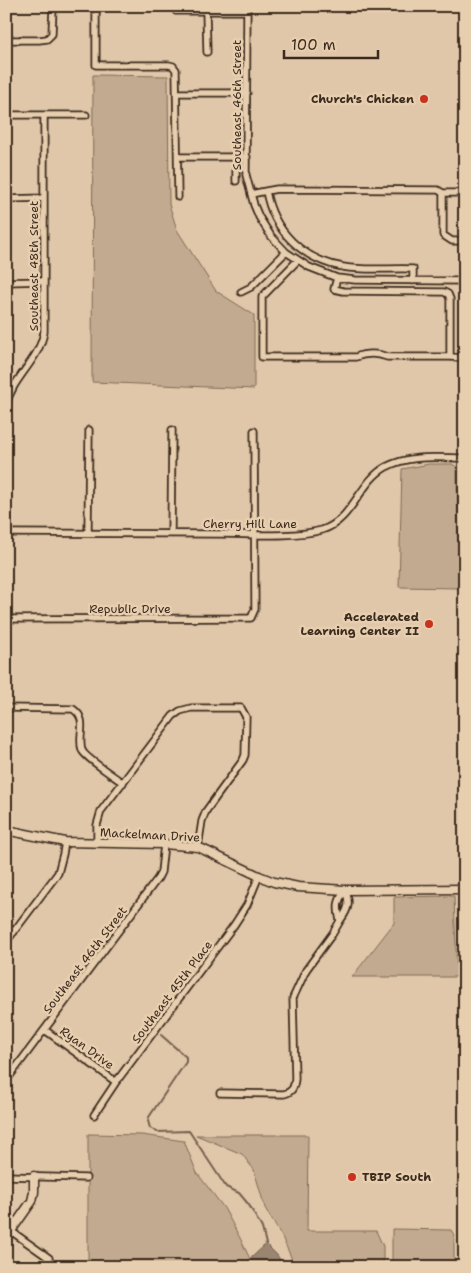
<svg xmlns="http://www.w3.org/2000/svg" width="471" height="1273" font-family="'Shantell Sans',sans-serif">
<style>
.green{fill:#c2aa90;stroke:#7e6a57}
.water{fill:#9a856f;stroke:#74614f}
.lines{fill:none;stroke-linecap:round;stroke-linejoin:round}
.stream{stroke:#74614f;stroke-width:2}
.street-casing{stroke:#3b2a1e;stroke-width:9}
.secondary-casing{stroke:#3b2a1e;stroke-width:11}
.street{stroke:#e7ceaf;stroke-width:5.5}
.secondary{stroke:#e7ceaf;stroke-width:8}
.poi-dot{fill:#c8321e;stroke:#e7ceaf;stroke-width:2}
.labels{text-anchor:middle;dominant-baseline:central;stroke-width:5;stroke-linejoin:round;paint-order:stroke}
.poi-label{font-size:12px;font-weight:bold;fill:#3b2a1e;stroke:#e7ceaf;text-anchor:end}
.street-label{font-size:12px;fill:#3b2a1e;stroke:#e7ceaf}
</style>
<rect width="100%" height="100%" fill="#e0c7a9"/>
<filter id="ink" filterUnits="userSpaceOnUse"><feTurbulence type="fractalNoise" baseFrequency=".02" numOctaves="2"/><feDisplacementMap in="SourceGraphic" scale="10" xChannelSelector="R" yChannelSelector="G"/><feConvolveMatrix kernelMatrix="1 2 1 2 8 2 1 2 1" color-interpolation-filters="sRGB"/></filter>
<g filter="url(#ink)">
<path class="green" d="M93,75L168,76L169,204L177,230L216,291L254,315V389L92,382Z
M429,464H452L457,467L459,588L399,587L402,469Z
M454,896L457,977H352L394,923V897Z
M88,1134L142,1135L184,1141L197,1173L224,1208L240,1238L250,1259L248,1267H88Z
M196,1135H308L307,1231H376L383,1246V1267H291V1257L282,1237L265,1208L254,1170L242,1154Z
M392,1229L451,1230L454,1235V1267H392Z"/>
<path class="water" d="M266,1244L277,1255L285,1267H247L250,1259Z"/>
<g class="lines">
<path class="stream" d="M161,1035L186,1057V1062L149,1117L148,1121L150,1128L157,1132L189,1131L191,1134L226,1187L239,1193L249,1205L262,1228L266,1244"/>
<defs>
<path id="street" d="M96,6V65H169L173,66L176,70L178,197
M176,6V11H247
M247,6L246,175L254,205L259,217L271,236L286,252
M206,11L207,52
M6,40H39L47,39L52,34L53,6
M177,93H247
M6,115H86
M178,157H247
M236,157V181
M266,191L277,189L438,190L443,193
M465,193H443V235L452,241H465
M251,194L266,191C273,231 303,260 343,267C366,271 390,268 413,269V281
M6,199L44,198
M297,261L262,297V357H356C365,353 378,353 387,357H450V299L448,294L444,292L343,291L334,289L337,278
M6,282L44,281
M241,292L251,287L286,252L309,267L337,278L355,280L465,281
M450,357L465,358
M6,405C13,377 39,361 44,332V116
M6,533C77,533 148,534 220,534C250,534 293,538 322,530C353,520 359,482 386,467C410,454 439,458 465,458
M88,533L89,430
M171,534L172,430
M6,619L251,618L255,609L254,431
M6,708L73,709C89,720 77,735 82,750C84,757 115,777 123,783
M97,843V825L101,811L173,716L180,711L191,708H241L246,717L245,755L243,760L206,811L202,821L198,847
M345,890C351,903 348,910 340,921C337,906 337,902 345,890Z
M6,926L14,932
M6,942L58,873L63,854L65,842
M45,1030L116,1082
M6,1081L158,878L161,872L164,844
M220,1093L284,1094C292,1092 294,1088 295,1079L293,998L306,970L333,933L340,921
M94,1115L116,1082L234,925L247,905L259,876
M6,1176L86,1178
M11,1231L49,1258"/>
<path id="secondary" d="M6,830L65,842L164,844L198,847L259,876L274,882L298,887L345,890L465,889
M6,1238L32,1201L34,1192V1176"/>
</defs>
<use href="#street" class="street-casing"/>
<use href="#secondary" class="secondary-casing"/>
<use href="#street" class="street"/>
<use href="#secondary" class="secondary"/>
</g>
</g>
<g class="poi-dot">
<circle cx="424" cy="99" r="5"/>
<circle cx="429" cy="624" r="5"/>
<circle cx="352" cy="1177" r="5"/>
</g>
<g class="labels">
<g class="poi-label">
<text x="414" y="99">Church's Chicken</text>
<text x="419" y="617">Accelerated<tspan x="419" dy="14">Learning Center II</tspan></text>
<text x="362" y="1177" text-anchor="start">TBIP South</text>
</g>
<g class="street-label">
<text transform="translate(237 105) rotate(-90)">Southeast 46th Street</text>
<text transform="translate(34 266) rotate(-90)">Southeast 48th Street</text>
<text x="250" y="524">Cherry Hill Lane</text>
<text x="130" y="609">Republic Drive</text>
<text transform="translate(150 835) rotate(3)">Mackelman Drive</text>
<text transform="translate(85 960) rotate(-53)">Southeast 46th Street</text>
<text transform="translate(172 992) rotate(-53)">Southeast 45th Place</text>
<text transform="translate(87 1048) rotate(36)">Ryan Drive</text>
</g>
</g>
<rect width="471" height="1273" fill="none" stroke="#e7ceaf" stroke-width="25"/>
<rect x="12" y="12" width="446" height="1248" fill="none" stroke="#3b2a1e" stroke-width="2" filter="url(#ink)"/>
<path d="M284 50v8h94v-8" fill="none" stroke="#3b2a1e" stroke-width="2.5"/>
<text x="291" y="50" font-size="15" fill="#3b2a1e" stroke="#e7ceaf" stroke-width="4" paint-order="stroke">100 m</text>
</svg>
